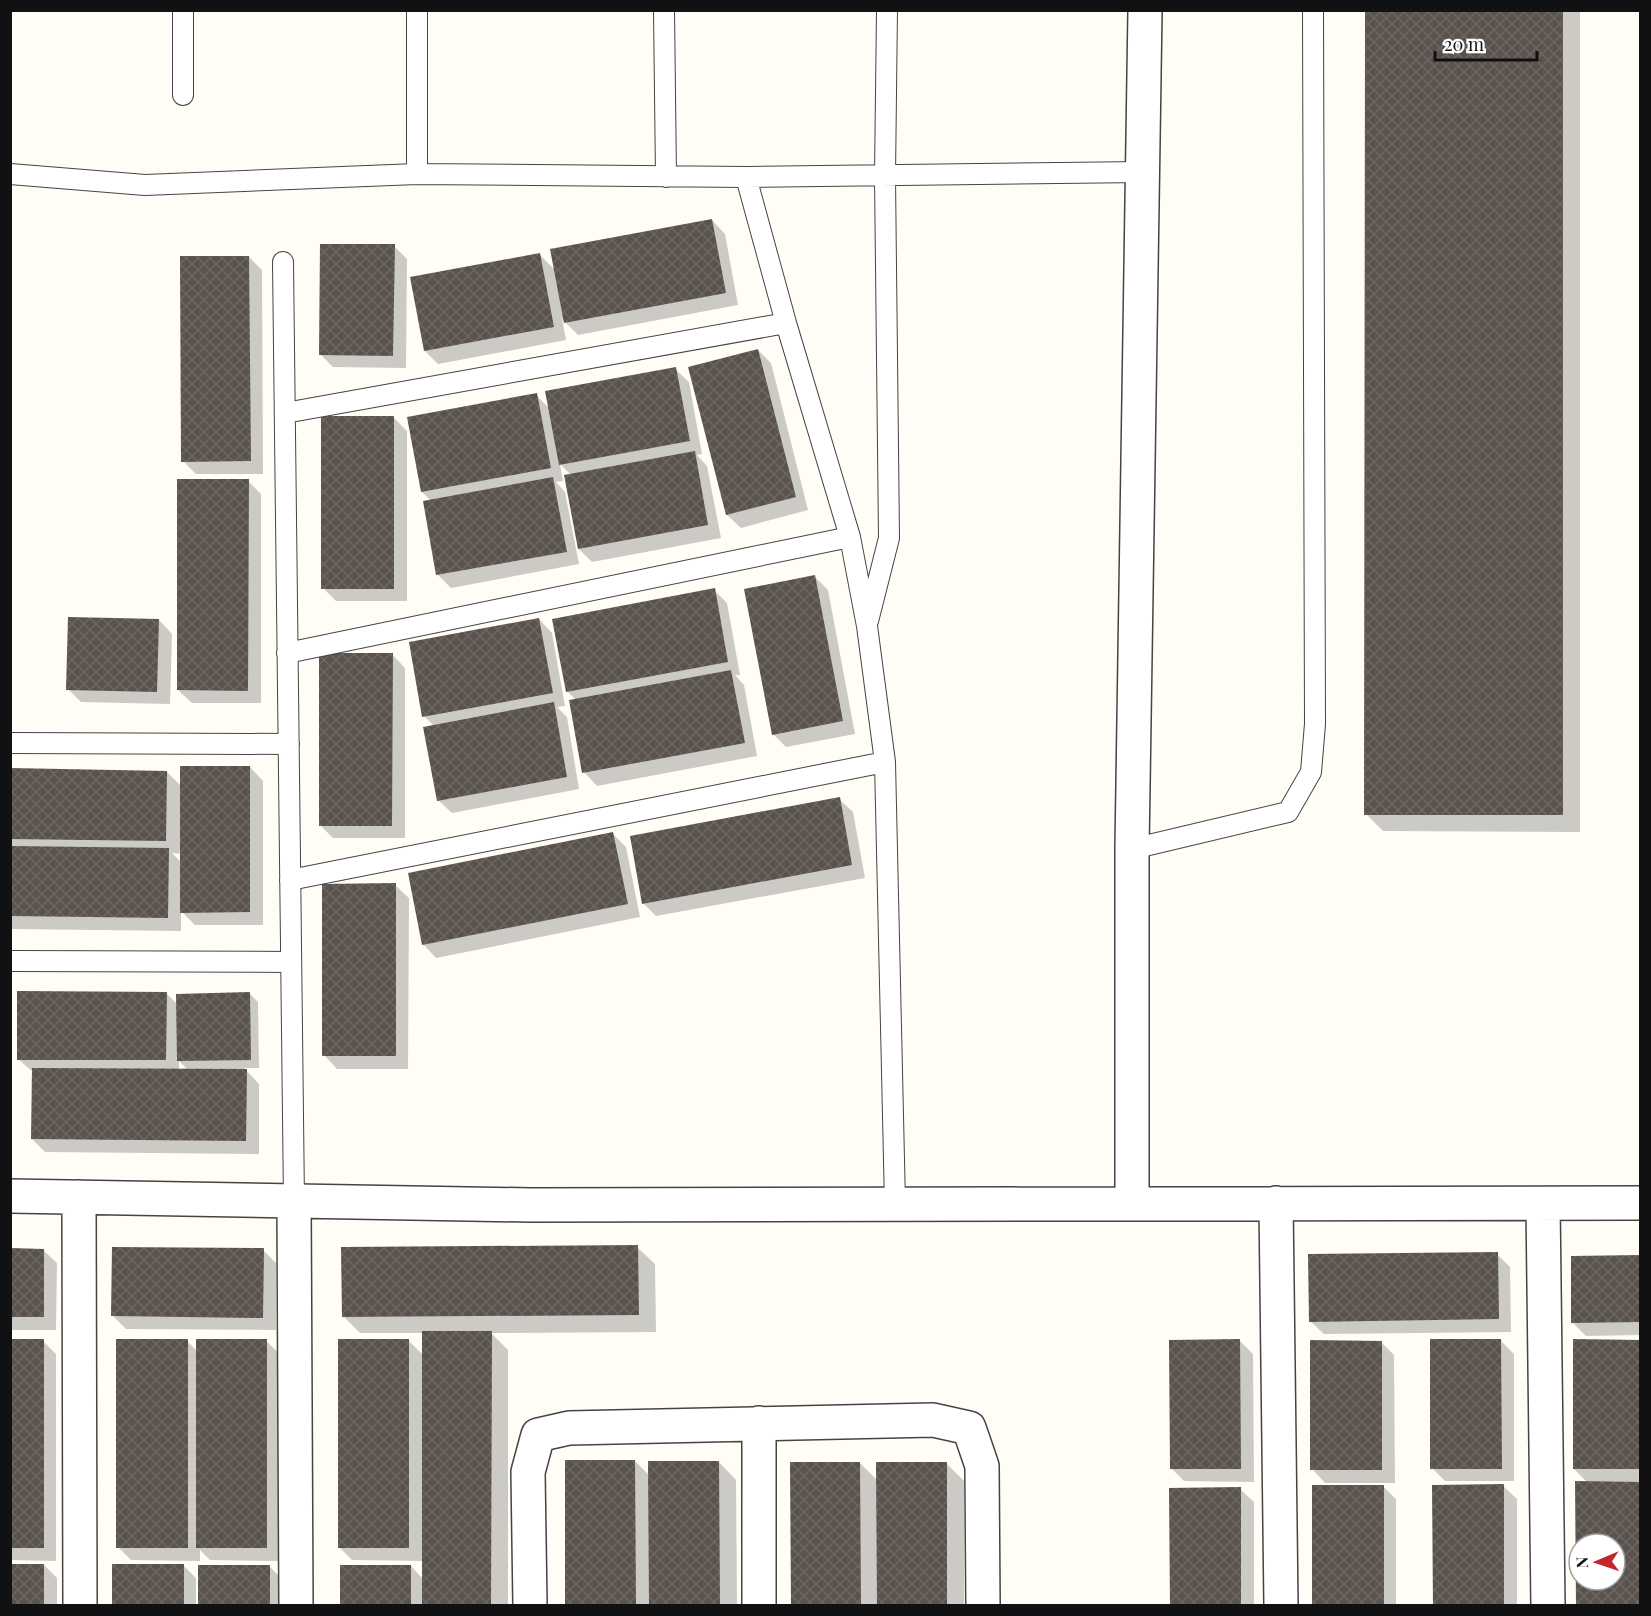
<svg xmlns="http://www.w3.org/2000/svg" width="1651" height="1616" font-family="'Playfair Display',serif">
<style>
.shadow{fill:#0003;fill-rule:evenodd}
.building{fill:url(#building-cross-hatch);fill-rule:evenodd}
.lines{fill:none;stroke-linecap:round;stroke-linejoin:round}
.service-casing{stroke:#444;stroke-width:22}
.minor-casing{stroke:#444;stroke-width:36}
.service{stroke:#fff;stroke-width:20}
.minor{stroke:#fff;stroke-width:33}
</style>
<defs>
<pattern id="building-cross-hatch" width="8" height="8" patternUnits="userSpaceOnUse" patternTransform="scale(1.5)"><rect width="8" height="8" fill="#5a524d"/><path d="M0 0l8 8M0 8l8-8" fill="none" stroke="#6d6662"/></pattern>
</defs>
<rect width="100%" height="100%" fill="#fffdf5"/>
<path class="shadow" d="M1366,10H1580V832L1383,831L1366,814Z
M712,220L725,234L738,305L578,335L562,319L566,340L438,364L425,351L539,254L556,271Z
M394,246L407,259L406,368L333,367L320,354Z
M249,257L262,270L263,474H196L183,461Z
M758,350L771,363L808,510L741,528L727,515L690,368Z
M675,369L689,382L702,454L697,455L707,466L721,538L592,562L579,549L571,475L560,464L563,481L556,482L565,492L579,564L451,588L438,575L424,502L431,501L422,492L536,395L550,409Z
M394,418L407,431V601H336L323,588Z
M248,481L261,494V703H192L178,690Z
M815,577L828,590L855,734L786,747L773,734Z
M714,590L727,603L740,675H735L744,685L757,756L597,786L584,772L576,700L567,691Z
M539,619L552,633L565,706L557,707L567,717L579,789L452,813L438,800L434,726L424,716Z
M159,620L172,634L170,704L81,702L68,689Z
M392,654L405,668V838H333L320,825Z
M250,767L263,781V925H195L181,911V931L11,929L10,770L167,772L182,787ZM172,853L182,854V863Z
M839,799L853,812L865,878L656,916L643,903Z
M613,834L626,847L640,917L436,958L423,944Z
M395,885L409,898L408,1069H337L324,1055Z
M166,993L178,1005L250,994L258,1002L259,1068H244L259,1084V1154L45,1152L32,1139L33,1072L18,1059ZM179,1061L188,1070H179Z
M637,1247L655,1264L656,1332L491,1333L508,1350V1606H341L411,1566L423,1579V1561L352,1560L339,1547L409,1341L424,1356V1333H360L343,1316Z
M10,1250H43L57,1263L56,1330H10Z
M263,1250L276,1263V1330L126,1329L113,1316Z
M1497,1254L1510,1267L1511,1332L1324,1334L1310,1321Z
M1572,1257H1640V1335L1586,1336L1573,1323Z
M10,1340L43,1341L56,1354V1561L10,1560Z
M187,1341L197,1351L266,1341L280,1354V1561L210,1560L200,1550V1561L131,1560L118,1547Z
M1240,1341L1253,1354L1254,1482L1184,1481L1171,1468Z
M1501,1341L1514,1354V1481H1445L1432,1468Z
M1574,1341H1640V1606H1577V1483H1588L1574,1469ZM1579,1544H1615V1580H1579Z
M1381,1342L1394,1355L1395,1483H1325L1312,1469Z
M635,1461L650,1476L719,1462L736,1480L737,1606H567Z
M860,1463L878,1481L946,1463L964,1481V1606H792Z
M1383,1486L1396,1499V1606H1314Z
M1503,1486L1517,1499V1606H1434Z
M1240,1489L1254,1502V1606H1171Z
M44,1565L57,1578V1606H10Z
M183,1565L196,1578V1606H114Z
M269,1566L282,1579V1606H200Z"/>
<path class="building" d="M1365,10H1563V815H1364Z
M712,219L726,293L564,323L550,249Z
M320,244H395L393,356L319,355Z
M540,253L554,327L424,351L410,277Z
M180,256H249L251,461L181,462Z
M758,349L796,497L726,515L688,367Z
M676,367L690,441L559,465L545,391Z
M537,393L551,468L421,492L407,417Z
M321,416H394V589H321Z
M695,451L708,525L578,549L564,475Z
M553,477L567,552L436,575L423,501Z
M177,479H249L248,691L177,690Z
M815,575L843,721L772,735L744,589Z
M715,588L728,662L566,692L552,619Z
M68,617L159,619L157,692L66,690Z
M539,618L553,693L422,717L409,642Z
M319,653H393L392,826H319Z
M731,670L745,743L582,773L569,700Z
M554,702L567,777L437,801L423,727Z
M180,766H250V912L180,913Z
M10,768L167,771L166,841L10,839Z
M840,797L852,865L642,904L630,836Z
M613,832L628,904L422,945L408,873Z
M10,846L169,848L168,918L10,916Z
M396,883V1056H322V884Z
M17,991L167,992L166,1060H17Z
M250,992L251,1060L177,1061L176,994Z
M32,1068L247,1069L246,1141L31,1139Z
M638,1245L639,1315L342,1317L341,1247Z
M112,1247L264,1248L263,1318L111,1316Z
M10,1248L44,1249V1317H10Z
M1498,1252L1499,1319L1309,1322L1308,1254Z
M1640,1255V1322L1571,1323V1256Z
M422,1331H492L491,1606H422Z
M10,1339H44V1548H10Z
M116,1339H188V1548H116Z
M196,1339H267V1548H196Z
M338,1339H409V1548H338Z
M1240,1339L1241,1469H1170L1169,1340Z
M1430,1339H1501L1502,1469H1430Z
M1573,1339L1640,1340V1469H1573Z
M1310,1340L1382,1341V1470H1310Z
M565,1460H635L636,1606H565Z
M648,1461H719L720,1606H649Z
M790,1462H860L861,1606H791Z
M876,1462H947V1606H877Z
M1575,1481L1640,1482V1606H1576ZM1579,1544H1615V1580H1579Z
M1504,1484V1606H1433L1432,1485Z
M1312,1485H1384V1606H1312Z
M1241,1487V1606H1170L1169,1488Z
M10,1564H44V1606H10Z
M112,1564H184V1606H112Z
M198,1565H270V1606H198Z
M340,1565H411V1606H340Z"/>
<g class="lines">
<defs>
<path id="service" d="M183,10V95
M664,10L666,177
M10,174L145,185L417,174L746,177L1143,172
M417,174V10
M746,177L786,323L850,537L867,626L885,762L895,1204
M283,262L294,1201
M285,413L786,323
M868,621L889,538L885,176L887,10
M287,653L850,537
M10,743L289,744
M1132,849L1288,812L1311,772L1315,724L1313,10
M290,880L885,762
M12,961L291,962"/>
<path id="minor" d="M10,1196L531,1205L1640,1203
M79,1197L80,1606
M294,1201L296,1606
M1276,1203L1281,1606
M1132,1204V849L1145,10
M1543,1204L1548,1606
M759,1423V1606
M530,1606L528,1472L538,1435L569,1428L933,1420L969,1428L982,1466L983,1606"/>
</defs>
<use href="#service" class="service-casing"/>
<use href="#minor" class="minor-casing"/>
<use href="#service" class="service"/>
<use href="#minor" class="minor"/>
</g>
<rect width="1651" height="1616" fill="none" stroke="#111111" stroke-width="24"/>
<g transform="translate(1597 1562) rotate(268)"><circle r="28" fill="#ffffff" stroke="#a0a0a0" stroke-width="1.5"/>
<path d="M0-4.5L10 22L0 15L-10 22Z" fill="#c4262e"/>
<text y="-9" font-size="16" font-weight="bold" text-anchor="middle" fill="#111111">N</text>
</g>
<path d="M1435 51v9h102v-9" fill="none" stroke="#111111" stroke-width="3"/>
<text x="1444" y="51" font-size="18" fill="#111111" stroke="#ffffff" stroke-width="4.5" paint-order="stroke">20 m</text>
</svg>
